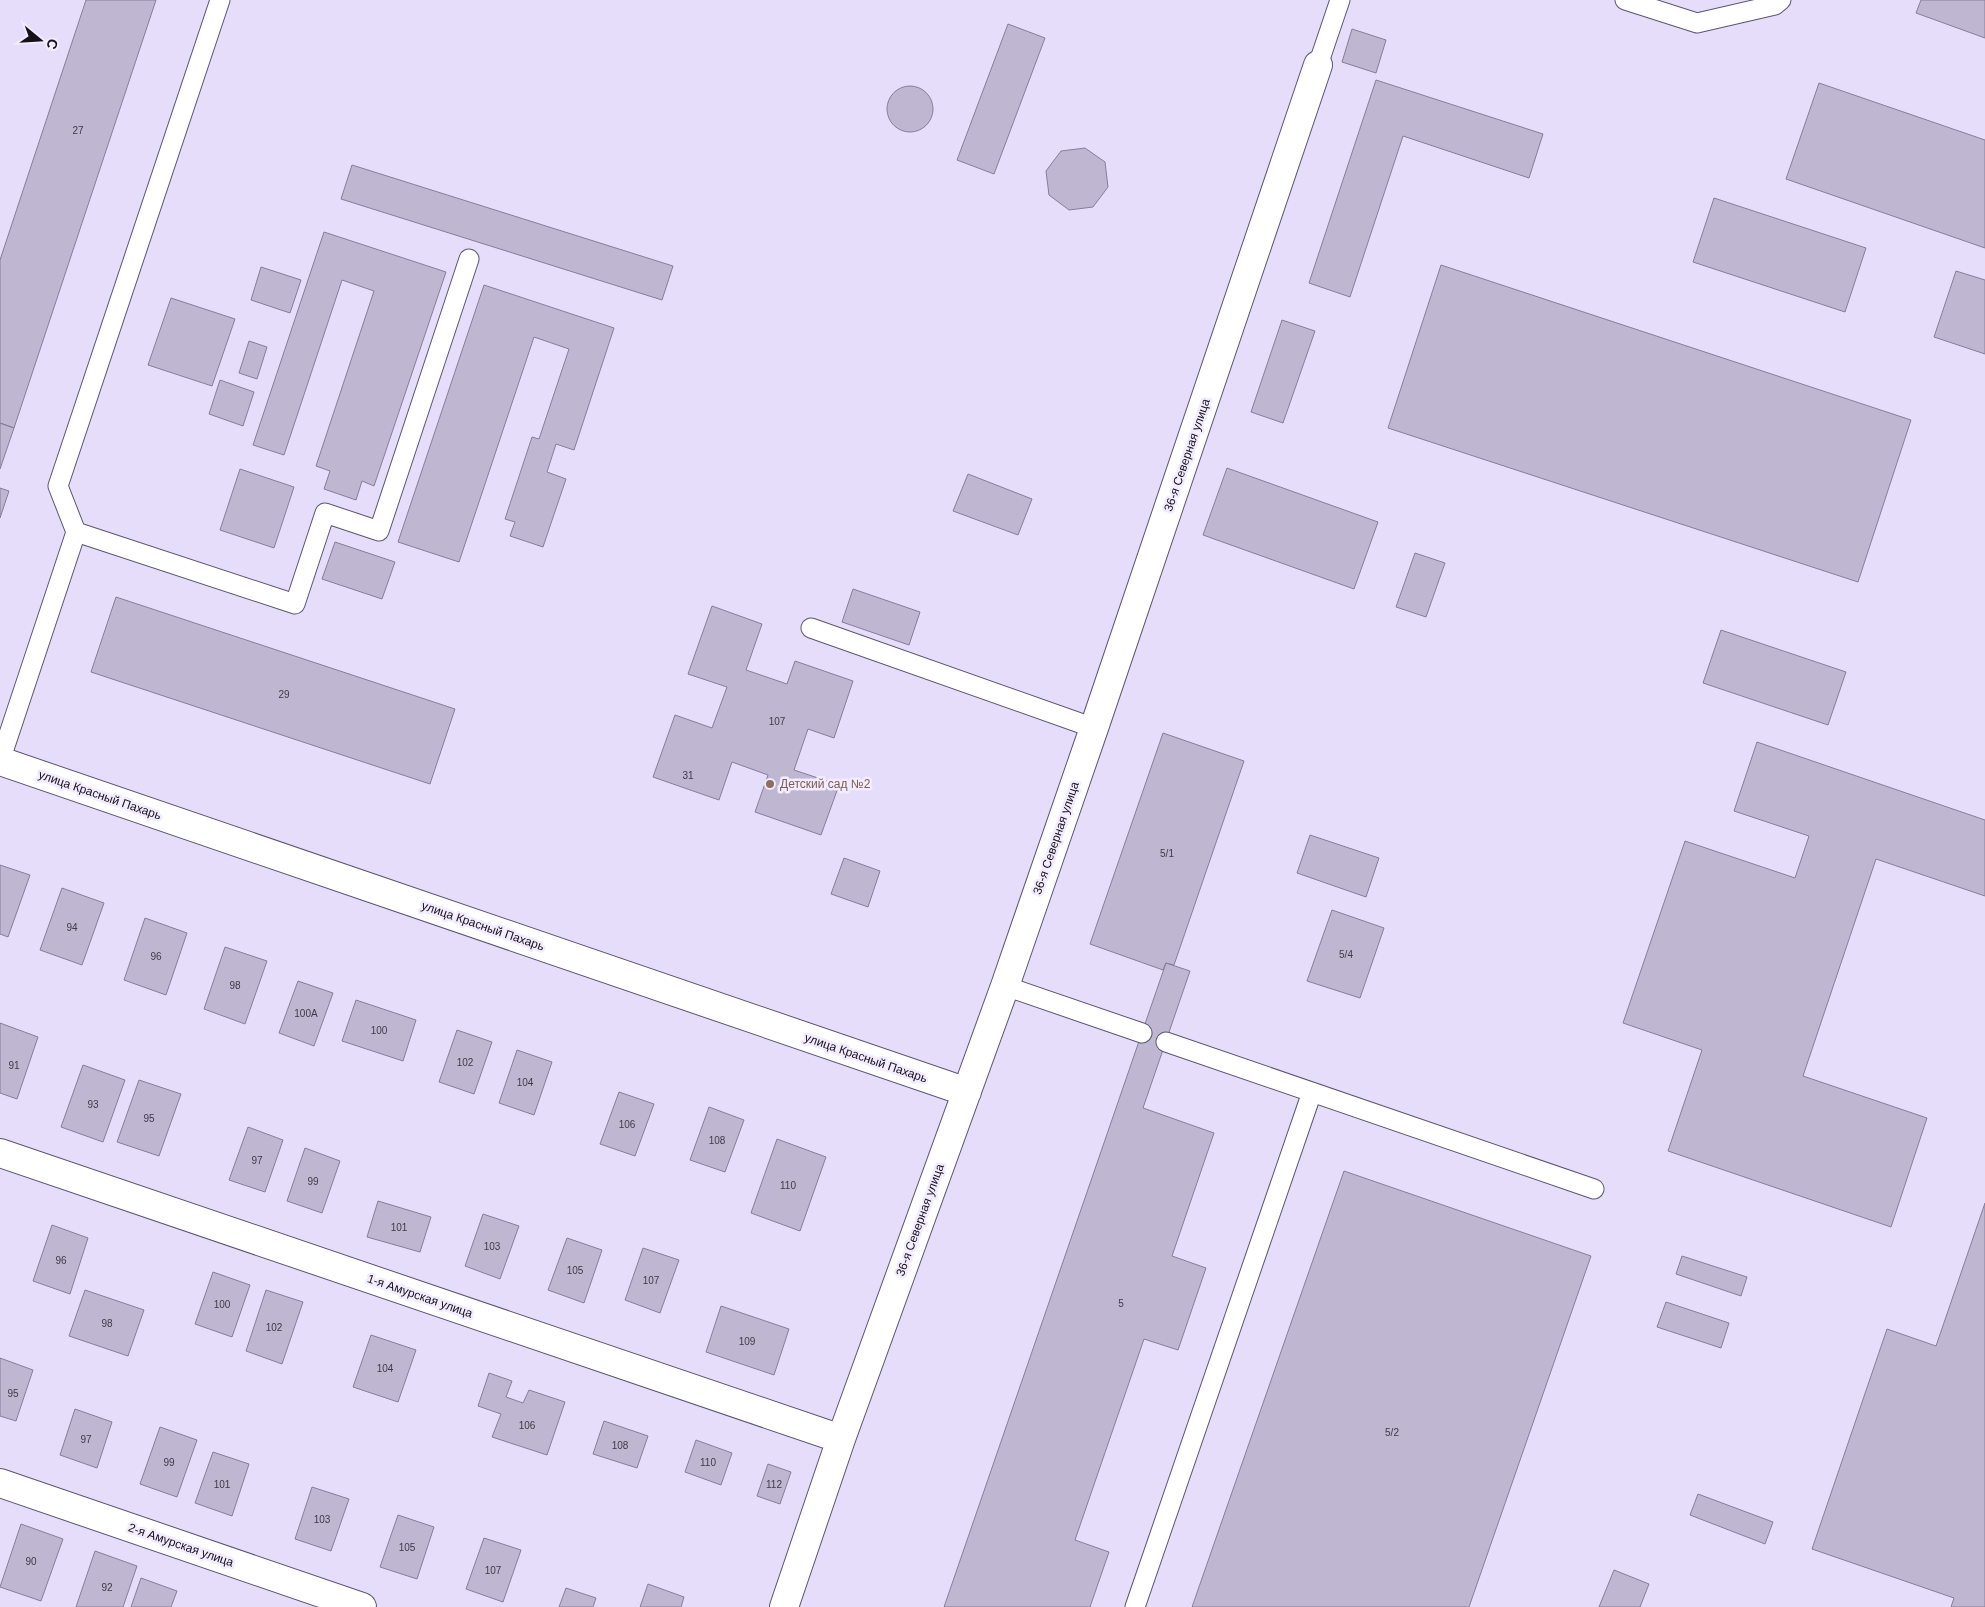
<svg xmlns="http://www.w3.org/2000/svg" width="1985" height="1607" font-family="Helvetica,sans-serif">
<style>
.building{fill:#bfb6d2;stroke:#867e99}
.lines{fill:none;stroke-linecap:round;stroke-linejoin:round}
.lane-casing{stroke:#5d556e;stroke-width:21}
.street-casing{stroke:#5d556e;stroke-width:30}
.lane{stroke:#fff;stroke-width:19}
.street{stroke:#fff;stroke-width:28}
.education-dot{fill:#8d6e63;stroke:#f2ecfe;stroke-width:2}
.labels{text-anchor:middle;dominant-baseline:central;stroke-width:5;stroke-linejoin:round;paint-order:stroke}
.number-label{font-size:10px;fill:#3f3a48}
.street-label{font-size:12px;fill:#14111a;stroke:#f2ecfe}
.education-label{font-size:12px;fill:#785e54;stroke:#f2ecfe;text-anchor:start}
</style>
<rect width="100%" height="100%" fill="#e6ddfb"/>
<path class="building" d="M86,0H156L14,428L0,423V260Z
M1921,0H1985V38L1916,13Z
M1008,24L1045,38L994,174L957,160Z
M1352,29L1386,40L1376,73L1342,62Z
M1376,80L1543,134L1529,178L1403,136L1350,297L1309,283Z
M1819,83L1985,140V248L1786,179Z
M887 109a23 23 0 1 1 46 0a23 23 0 1 1-46 0Z
M1085,148L1105,162L1108,187L1093,207L1069,210L1049,195L1046,171L1061,151Z
M352,165L673,266L662,300L341,199Z
M1714,198L1866,248L1845,312L1693,262Z
M324,232L446,272L374,486L362,481L356,500L324,489L330,471L316,466L374,291L342,280L284,455L253,445Z
M1441,265L1911,420L1858,582L1388,428Z
M261,267L301,280L290,313L251,300Z
M1956,271L1985,280V354L1934,337Z
M484,285L614,328L574,450L556,444L547,472L566,479L543,547L510,536L515,522L505,519L532,437L539,439L569,349L534,337L459,562L398,542Z
M171,298L235,319L212,386L148,365Z
M1282,320L1315,331L1283,423L1251,412Z
M249,341L267,347L257,379L239,373Z
M220,380L254,392L243,426L209,414Z
M0,423L14,428L0,469Z
M1227,468L1378,522L1354,589L1203,535Z
M240,469L294,487L274,548L220,530Z
M968,474L1032,499L1018,535L953,511Z
M0,488L9,491L0,518Z
M335,542L395,562L382,599L322,579Z
M1415,553L1445,563L1426,617L1396,607Z
M853,589L920,612L909,645L842,622Z
M116,597L455,709L430,784L91,672Z
M712,606L762,624L746,670L787,684L795,661L853,681L834,738L808,729L794,770L839,785L821,835L755,812L768,775L732,762L719,800L653,777L675,715L712,728L727,687L688,674Z
M1721,630L1846,672L1828,725L1703,683Z
M1163,733L1244,761L1174,965L1166,963L1163,970L1090,944Z
M1757,742L1985,820V896L1876,859L1803,1076L1927,1118L1891,1227L1668,1151L1702,1050L1623,1023L1685,841L1795,878L1809,836L1734,811Z
M1310,835L1379,858L1366,897L1297,873Z
M844,858L880,871L868,907L831,894Z
M0,865L30,875L8,937L0,934Z
M62,888L104,903L82,965L40,950Z
M1332,910L1384,928L1360,998L1307,981Z
M145,918L187,933L166,995L124,980Z
M225,947L267,961L245,1024L204,1009Z
M1166,963L1190,971L1143,1108L1214,1133L1172,1256L1206,1268L1178,1350L1144,1339L1075,1540L1109,1552L1090,1607H944Z
M298,981L333,993L314,1046L279,1033Z
M356,1000L416,1020L403,1061L342,1041Z
M0,1023L38,1037L17,1099L0,1093Z
M457,1030L492,1042L474,1094L439,1082Z
M517,1050L552,1062L534,1115L499,1103Z
M83,1065L125,1080L103,1142L61,1127Z
M139,1080L181,1094L159,1156L117,1142Z
M619,1092L654,1104L635,1156L600,1144Z
M709,1107L744,1120L725,1172L690,1160Z
M248,1127L283,1140L265,1192L229,1180Z
M777,1139L826,1157L800,1231L751,1213Z
M305,1148L340,1161L322,1213L287,1201Z
M1344,1171L1591,1256L1469,1607H1192Z
M378,1201L431,1217L420,1252L367,1237Z
M1985,1203V1607H1951L1954,1598L1812,1549L1887,1329L1936,1346Z
M483,1214L519,1226L500,1279L465,1266Z
M52,1225L88,1238L70,1294L33,1281Z
M567,1238L602,1250L584,1303L548,1290Z
M643,1248L679,1260L660,1313L625,1300Z
M1682,1256L1747,1277L1741,1296L1676,1274Z
M213,1272L250,1285L232,1337L195,1324Z
M85,1290L144,1310L128,1356L69,1336Z
M266,1290L303,1302L282,1364L246,1351Z
M1666,1302L1729,1323L1721,1348L1657,1327Z
M721,1306L789,1329L774,1375L706,1352Z
M371,1335L416,1350L398,1402L353,1387Z
M0,1358L33,1370L16,1421L0,1416Z
M489,1373L512,1381L506,1397L523,1403L529,1390L565,1402L547,1455L492,1437L501,1414L478,1406Z
M75,1409L112,1422L97,1468L60,1455Z
M604,1421L648,1436L637,1468L593,1454Z
M160,1427L197,1440L177,1497L140,1484Z
M696,1440L732,1453L721,1485L685,1472Z
M213,1452L249,1464L232,1516L195,1503Z
M768,1464L791,1472L780,1504L757,1496Z
M312,1487L349,1499L331,1551L295,1539Z
M1698,1494L1773,1522L1765,1544L1690,1515Z
M398,1515L434,1527L417,1579L380,1567Z
M21,1524L63,1539L41,1601L0,1587Z
M484,1538L521,1550L503,1602L466,1589Z
M95,1551L137,1566L123,1607H76Z
M1614,1570L1649,1584L1640,1607H1599Z
M141,1578L177,1591L171,1607H131Z
M648,1584L684,1597L681,1607H640Z
M566,1588L596,1598L593,1607H559Z"/>
<g class="lines">
<defs>
<path id="lane" d="M1625,0L1697,23L1775,5L1781,0
M1318,65L1340,0
M76,532L58,486L220,0
M811,628L1094,728
M0,761L76,532L295,604L325,513L379,531L469,259
M1005,986L1142,1033
M1166,1042L1594,1189
M1135,1607L1312,1092"/>
<path id="street" d="M0,761L967,1092
M0,1153L841,1439
M0,1483L362,1607
M784,1607L841,1439L1005,986L1094,728L1318,65"/>
</defs>
<use href="#lane" class="lane-casing"/>
<use href="#street" class="street-casing"/>
<use href="#lane" class="lane"/>
<use href="#street" class="street"/>
</g>
<circle class="education-dot" cx="770" cy="784" r="5"/>
<g class="labels">
<g class="number-label">
<text x="78" y="130">27</text>
<text x="284" y="694">29</text>
<text x="777" y="721">107</text>
<text x="688" y="775">31</text>
<text x="1167" y="853">5/1</text>
<text x="72" y="927">94</text>
<text x="1346" y="954">5/4</text>
<text x="156" y="956">96</text>
<text x="235" y="985">98</text>
<text x="306" y="1013">100А</text>
<text x="379" y="1030">100</text>
<text x="465" y="1062">102</text>
<text x="14" y="1065">91</text>
<text x="525" y="1082">104</text>
<text x="93" y="1104">93</text>
<text x="149" y="1118">95</text>
<text x="627" y="1124">106</text>
<text x="717" y="1140">108</text>
<text x="257" y="1160">97</text>
<text x="313" y="1181">99</text>
<text x="788" y="1185">110</text>
<text x="399" y="1227">101</text>
<text x="492" y="1246">103</text>
<text x="61" y="1260">96</text>
<text x="575" y="1270">105</text>
<text x="651" y="1280">107</text>
<text x="1121" y="1303">5</text>
<text x="222" y="1304">100</text>
<text x="107" y="1323">98</text>
<text x="274" y="1327">102</text>
<text x="747" y="1341">109</text>
<text x="385" y="1368">104</text>
<text x="13" y="1393">95</text>
<text x="527" y="1425">106</text>
<text x="1392" y="1432">5/2</text>
<text x="86" y="1439">97</text>
<text x="620" y="1445">108</text>
<text x="169" y="1462">99</text>
<text x="708" y="1462">110</text>
<text x="222" y="1484">101</text>
<text x="774" y="1484">112</text>
<text x="322" y="1519">103</text>
<text x="407" y="1547">105</text>
<text x="31" y="1561">90</text>
<text x="493" y="1570">107</text>
<text x="107" y="1587">92</text>
</g>
<g class="street-label">
<text transform="translate(1187 455) rotate(-71)">36-я Северная улица</text>
<text transform="translate(100 795) rotate(19)">улица Красный Пахарь</text>
<text transform="translate(1056 838) rotate(-71)">36-я Северная улица</text>
<text transform="translate(483 926) rotate(19)">улица Красный Пахарь</text>
<text transform="translate(866 1058) rotate(19)">улица Красный Пахарь</text>
<text transform="translate(920 1220) rotate(-70)">36-я Северная улица</text>
<text transform="translate(420 1296) rotate(19)">1-я Амурская улица</text>
<text transform="translate(181 1545) rotate(19)">2-я Амурская улица</text>
</g>
<g class="education-label">
<text x="780" y="784">Детский сад №2</text>
</g>
</g>
<g transform="translate(40 40) rotate(108)" stroke="#f2ecfe" stroke-width="4" paint-order="stroke">
<path d="M0-4L9 19L0 12L-9 19Z" fill="#14111a"/>
<text y="-8" font-size="14" font-weight="bold" text-anchor="middle" fill="#14111a">С</text>
</g>
</svg>
